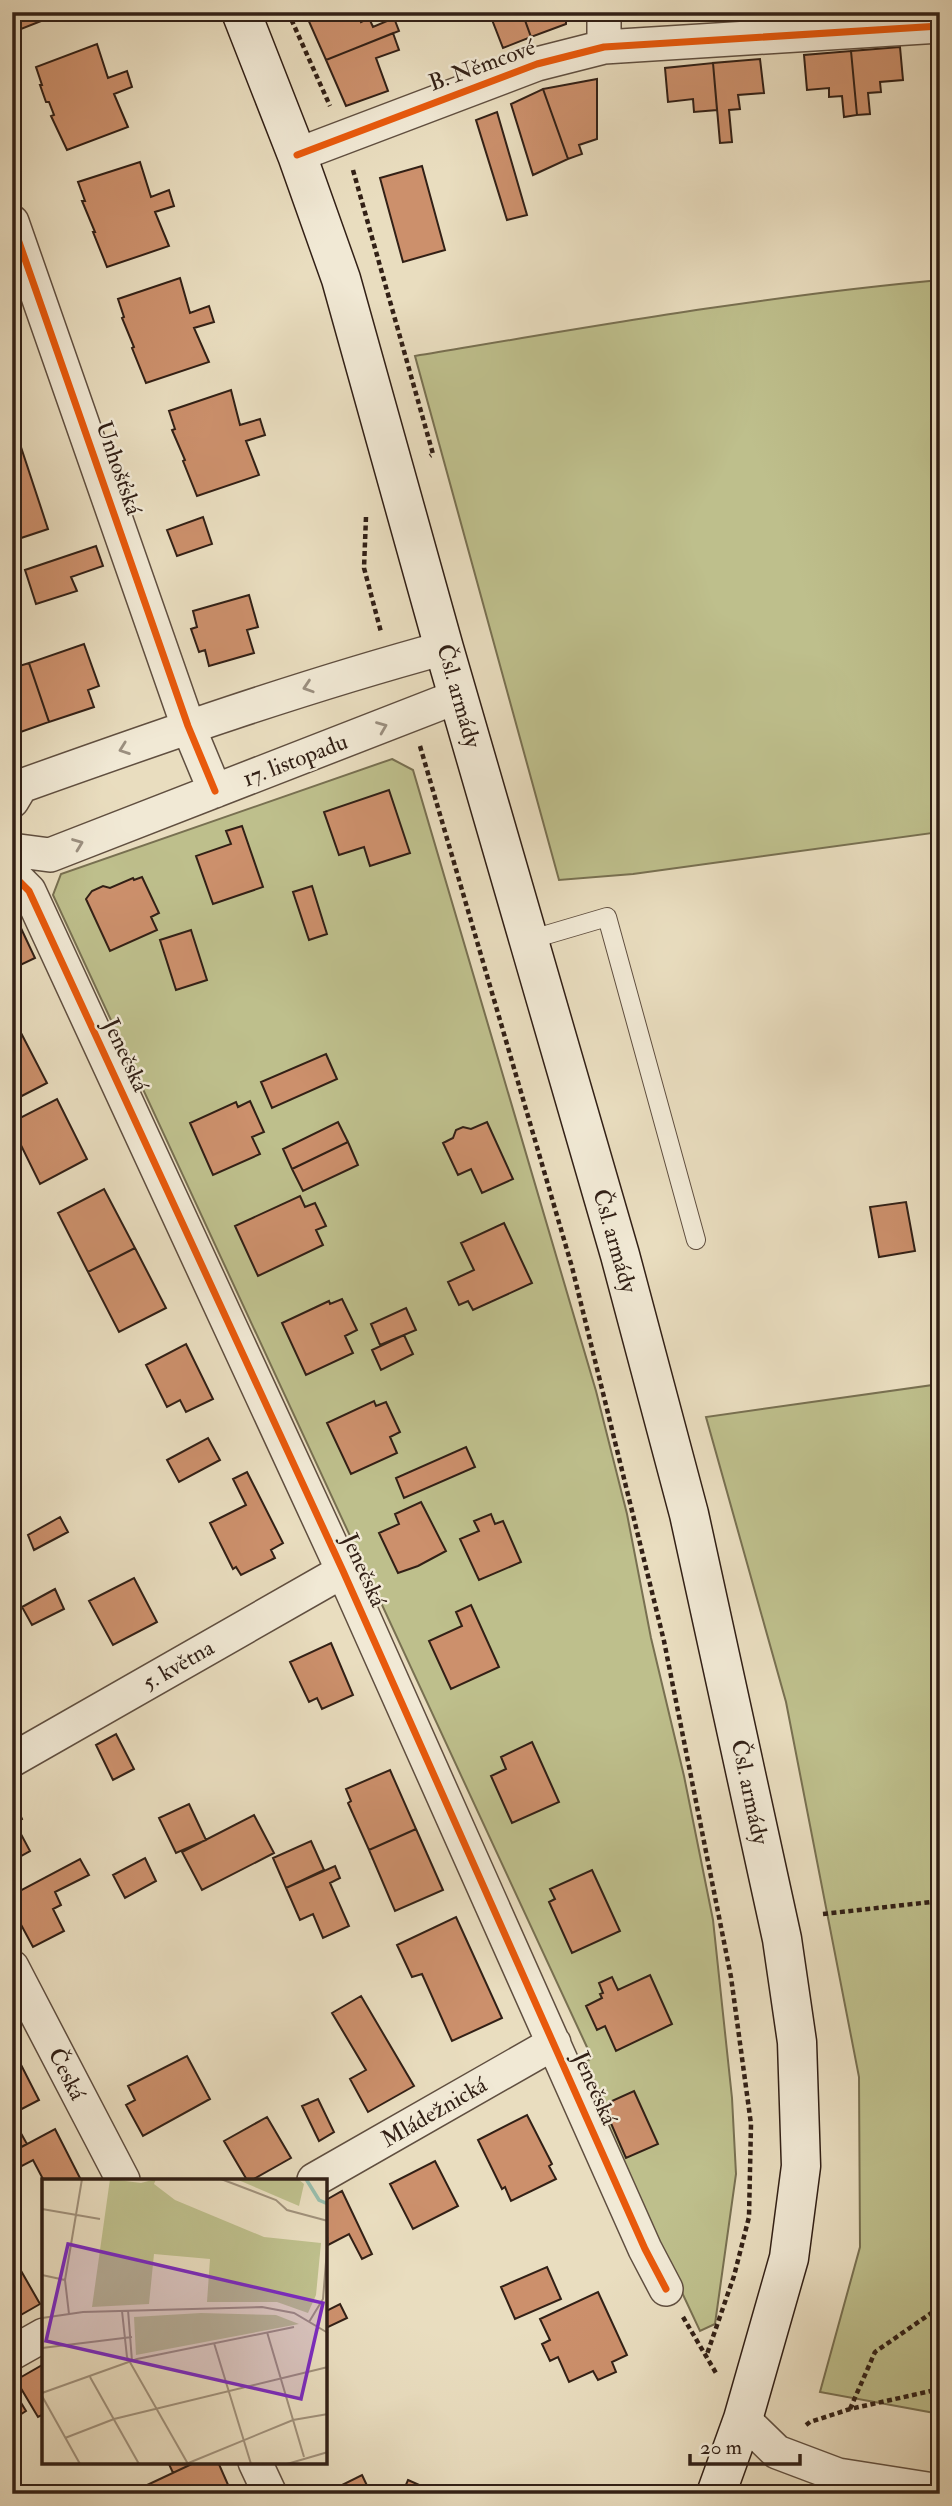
<svg xmlns="http://www.w3.org/2000/svg" width="952" height="2506" font-family="'IM FELL Double Pica',serif">
<style>
.green{fill:#bebf8c;stroke:#787051;stroke-width:2}
.building{fill:#cc906c;stroke:#322016;stroke-width:2}
.lines{fill:none;stroke-linecap:round;stroke-linejoin:round}
.lane-casing{stroke:#604f40;stroke-width:20}
.street-casing{stroke:#604f40;stroke-width:36}
.secondary-casing{stroke:#322016;stroke-width:41}
.path{stroke:#322016;stroke-width:4.5;stroke-dasharray:5 3.5;stroke-linecap:butt}
.lane{stroke:#f1e9d5;stroke-width:18}
.street{stroke:#f1e9d5;stroke-width:33}
.secondary{stroke:#f1e9d5;stroke-width:38}
.cycleway-casing{stroke:#f1e9d5;stroke-width:11}
.cycleway{stroke:#e8590c;stroke-width:7}
.oneway{stroke:#9b8f7f}
.labels{text-anchor:middle;dominant-baseline:central;stroke-width:5;stroke-linejoin:round;paint-order:stroke}
.street-label{font-size:23px;fill:#322016;stroke:#f1e9d5}
.inset-river{fill:none;stroke:#99bdac;stroke-width:3.5}
.inset-road{fill:none;stroke:#a0917b;stroke-width:2}
.view{fill:#7b2cbf;fill-opacity:0.15;stroke:#7b2cbf;stroke-width:3.5}
.inset-edge{fill:none;stroke:#322016;stroke-width:3.5}
</style>
<rect width="100%" height="100%" fill="#e9ddbf"/>
<filter id="stains"><feTurbulence type="fractalNoise" baseFrequency=".00286" numOctaves="4"/><feColorMatrix values="0 0 0 0 .2 0 0 0 0 .09 0 0 0 0 .02 0 0 0 .5 -.17"/></filter>
<radialGradient id="worn" r=".72"><stop offset=".6" stop-color="#630" stop-opacity="0"/><stop offset="1" stop-color="#630" stop-opacity=".3"/></radialGradient>
<path class="green" d="M940,280V832L633,874L559,880L415,356C589,327 764,296 940,280Z
M392,759L413,770L596,1391L627,1514L651,1638L684,1776L713,1920L732,2098L736,2174L715,2324L700,2331L577,2068L592,2058L53,895L61,874Z
M940,1384V2414L820,2392L860,2247L859,2077L786,1702L706,1417Z"/>
<path class="building" d="M14,12H64L21,29Z
M317,12H353L358,14L361,22L369,18L373,27L394,18L399,31L326,60L307,17Z
M489,12H522L531,37L503,48Z
M522,12H566V24L531,37Z
M393,33L399,50L376,58L388,91L346,106L326,60Z
M97,44L108,78L127,71L132,87L114,94L128,127L67,150L51,116L54,115L49,102H46L40,85H42L36,67Z
M900,47L903,80L880,82L881,92L868,93L870,114L857,115L851,51Z
M851,51L857,115L844,117L842,96L829,97V88L807,90L804,55Z
M760,59L764,93L738,95L740,109L729,110L732,142L720,143L713,63Z
M713,63L717,110L694,112L693,99L668,102L665,68Z
M597,79V139L579,145L582,154L568,159L543,89Z
M543,89L568,159L533,175L511,104Z
M497,112L527,215L507,220L476,120Z
M140,162L151,197L169,190L174,206L155,212L169,246L107,267L93,232H95L82,201H85L78,182Z
M422,166L445,250L403,262L380,178Z
M180,278L190,313L209,306L214,322L194,328L209,362L146,383L132,348L134,347L122,318L124,317L118,299Z
M231,390L240,425L260,419L265,435L246,441L259,475L197,496L183,461L185,460L172,430L175,429L169,411Z
M16,432L48,529L12,541V433Z
M203,517L212,544L177,556L167,530Z
M96,546L103,566L71,577L77,591L36,604L25,570Z
M249,595L258,627L247,630L254,653L209,666L205,650L199,652L191,629L197,627L193,611Z
M84,644L99,686L88,690L94,707L49,722L29,663Z
M29,663L49,722L12,735V665L13,668Z
M389,790L410,853L370,866L364,847L339,855L324,812Z
M242,826L263,887L213,904L196,856L231,844L226,831Z
M142,877L159,913L151,917L157,930L110,951L86,899L92,891L103,886L110,888L133,878L134,880Z
M312,886L327,934L309,940L293,892Z
M19,924L35,958L12,969V927Z
M191,930L207,980L176,990L160,940Z
M20,1031L47,1083L12,1101V1035Z
M326,1054L337,1079L272,1108L261,1082Z
M57,1099L87,1159L40,1184L12,1127V1122Z
M250,1101L264,1132L252,1137L260,1154L213,1175L190,1123L236,1102L238,1107Z
M338,1122L348,1142L292,1169L283,1149Z
M487,1122L513,1179L482,1193L471,1169L458,1175L443,1143L453,1138L456,1130L463,1127L471,1129Z
M348,1142L358,1165L303,1191L292,1169Z
M104,1189L135,1248L88,1272L58,1213Z
M300,1196L305,1207L315,1203L326,1226L316,1230L323,1245L258,1276L235,1226Z
M906,1202L915,1251L879,1257L870,1207Z
M504,1223L532,1283L473,1310L468,1301L459,1305L448,1282L474,1270L461,1243Z
M135,1248L166,1308L119,1332L88,1272Z
M342,1299L357,1330L345,1336L353,1353L306,1375L282,1323L329,1301L330,1304Z
M406,1308L416,1330L380,1345L371,1324Z
M404,1335L413,1354L381,1370L372,1350Z
M186,1344L213,1399L186,1412L180,1400L167,1407L146,1365Z
M374,1401L376,1406L386,1402L400,1432L390,1437L397,1453L351,1474L327,1423Z
M208,1438L220,1460L179,1482L167,1460Z
M466,1447L475,1467L404,1498L396,1478Z
M247,1472L283,1543L271,1550L275,1558L241,1575L236,1567L233,1569L210,1523L246,1505L233,1479Z
M421,1502L446,1551L418,1566L398,1573L379,1533L399,1524L395,1514Z
M491,1514L495,1524L503,1521L521,1562L479,1580L460,1539L479,1531L474,1521Z
M60,1517L68,1532L34,1550L28,1535Z
M134,1578L157,1622L113,1645L89,1601Z
M55,1589L64,1609L32,1625L22,1607Z
M471,1605L499,1667L451,1689L429,1641L462,1626L456,1612Z
M331,1643L353,1695L322,1709L317,1698L309,1702L290,1662Z
M116,1734L134,1769L113,1780L96,1745Z
M532,1742L559,1802L512,1823L491,1776L506,1769L501,1757Z
M390,1770L416,1829L369,1850L348,1803L351,1801L346,1789Z
M189,1804L206,1840L176,1853L159,1818Z
M18,1810L22,1819L15,1823L30,1851L12,1861V1813Z
M254,1815L274,1853L202,1890L182,1852Z
M416,1829L443,1890L395,1911L369,1850Z
M311,1841L324,1870L286,1888L273,1858Z
M145,1858L156,1881L125,1898L113,1875Z
M80,1859L89,1875L55,1892L61,1905L53,1909L64,1931L33,1947L12,1908V1895Z
M335,1866L340,1878L330,1883L349,1926L323,1938L313,1914L300,1920L286,1888Z
M592,1870L620,1931L572,1953L549,1902L555,1899L550,1889Z
M456,1917L502,2018L452,2041L422,1974L412,1977L397,1945Z
M650,1975L672,2024L616,2051L605,2026L597,2030L586,2006L602,1998L600,1994L603,1993L599,1983L612,1977L618,1990Z
M361,1996L414,2086L368,2112L350,2079L366,2070L332,2013Z
M16,2055L39,2100L12,2114V2057Z
M187,2056L210,2099L143,2136L126,2105L135,2100L128,2086Z
M634,2091L658,2144L626,2158L603,2105Z
M318,2099L334,2132L319,2141L302,2106Z
M527,2115L552,2164L549,2166L556,2179L511,2201L505,2187L502,2189L478,2140Z
M267,2117L291,2158L252,2180H247L224,2141Z
M18,2128L27,2144L12,2152V2131Z
M55,2129L81,2180L44,2181L33,2160L16,2169L12,2163V2152Z
M435,2161L458,2206L413,2229L390,2184Z
M342,2191L372,2254L362,2259L349,2234L326,2246V2200Z
M12,2255L40,2304L12,2320Z
M547,2267L561,2299L515,2319L501,2287Z
M598,2292L627,2355L612,2362L616,2372L598,2380L593,2371L569,2382L558,2357L550,2361L542,2344L550,2340L540,2319Z
M340,2304L347,2318L326,2328V2311Z
M44,2364V2414L38,2417L16,2380Z
M12,2388L26,2411L12,2420Z
M168,2462H196L173,2473Z
M196,2462H218L229,2487L214,2494H178L175,2486L158,2494H128Z
M362,2475L371,2494H324Z
M408,2480L426,2488L423,2494H402Z"/>
<g class="lines">
<defs>
<path id="lane" d="M529,940L607,917L696,1240"/>
<path id="street" d="M604,12V47
M297,155L537,64L604,47L940,26
M12,222L188,726L215,791
M12,801L21,786C161,736 301,687 444,648
M12,850L50,855L459,696
M12,874L29,891L343,1571L645,2249L666,2289
M12,1760L343,1571
M12,1967L123,2180
M314,2180L554,2043
M12,2353L44,2335
M743,2419L777,2452L838,2475L940,2491
M255,2462L270,2494"/>
<path id="secondary" d="M241,12L297,155L341,279L444,648L620,1255L689,1514L782,1939L797,2042L801,2166L789,2258L743,2419L716,2494"/>
</defs>
<use href="#lane" class="lane-casing"/>
<use href="#street" class="street-casing"/>
<use href="#secondary" class="secondary-casing"/>
<path class="path" d="M288,12L330,106
M353,170L433,454L430,456
M366,517L364,568L381,632
M420,746L572,1267L664,1641L731,1977L751,2124L749,2217L734,2276L706,2357
M823,1914L940,1901
M683,2317L716,2373
M850,2409L875,2352L940,2307
M806,2425L810,2422L850,2409L940,2389"/>
<use href="#lane" class="lane"/>
<use href="#street" class="street"/>
<use href="#secondary" class="secondary"/>
<defs>
<path id="cycleway" d="M297,155L537,64L604,47L940,26
M12,222L188,726L215,791
M12,874L29,891L343,1571L645,2249L666,2289"/>
</defs>
<use href="#cycleway" class="cycleway-casing"/>
<use href="#cycleway" class="cycleway"/>
</g>
<defs><path id="oneway-chevron" d="M-2-3.5L2.5 0L-2 3.5" fill="none" stroke-width="1.6" stroke-linecap="round" stroke-linejoin="round" transform="scale(1.75)"/></defs>
<g class="oneway">
<use href="#oneway-chevron" transform="translate(308 687) rotate(162)"/>
<use href="#oneway-chevron" transform="translate(382 727) rotate(-22)"/>
<use href="#oneway-chevron" transform="translate(124 749) rotate(160)"/>
<use href="#oneway-chevron" transform="translate(78 844) rotate(-21)"/>
</g>
<g class="labels">
<g class="street-label">
<text transform="translate(482 65) rotate(-20)">B. Němcové</text>
<text transform="translate(119 468) rotate(71)">Unhošťská</text>
<text transform="translate(459 696) rotate(74)">Čsl. armády</text>
<text transform="translate(295 760) rotate(-21)">17. listopadu</text>
<text transform="translate(126 1055) rotate(65)">Jenečská</text>
<text transform="translate(615 1241) rotate(74)">Čsl. armády</text>
<text transform="translate(364 1570) rotate(66)">Jenečská</text>
<text transform="translate(178 1665) rotate(-30)">5. května</text>
<text transform="translate(750 1792) rotate(78)">Čsl. armády</text>
<text transform="translate(67 2074) rotate(63)">Česká</text>
<text transform="translate(595 2088) rotate(66)">Jenečská</text>
<text transform="translate(434 2112) rotate(-30)">Mládežnická</text>
</g>
</g>
<g transform="translate(42 2179)">
<rect width="285" height="285" fill="#e9ddbf"/>
<path d="M68,0L99,4L114,0L112,5L133,21L222,58L279,64L274,116L266,134L235,123H165L168,80L112,75L107,125L50,128ZM194,0H256L262,5L257,27ZM159,134L234,136L257,145L94,176L92,138Z" fill="#bebf8c"/>
<path class="inset-river" d="M264,0L277,21L286,25"/>
<path class="inset-road" d="M179,0L234,21L245,31L286,42M0,30L58,40M0,96L23,101M86,131L90,182M80,132L85,178L146,285M27,135L23,101L40,0M0,139L41,133L220,128L252,134L286,154M267,143L281,120L286,58M225,153L262,278M172,164L209,285M0,169L90,158M48,198L97,285M0,214L95,180L252,148M0,217L38,285M23,259L72,240L286,188M144,285L251,241L286,235M245,285L286,273"/>
<path class="view" d="M26,65L281,124L259,220L4,162Z"/>
<rect width="285" height="285" class="inset-edge"/>
</g>
<rect width="952" height="2506" fill="none" stroke="#e9ddbf" stroke-width="42"/>
<rect x="14" y="14" width="924" height="2478" fill="none" stroke="#322016" stroke-width="3.5"/>
<rect x="21" y="21" width="910" height="2464" fill="none" stroke="#322016" stroke-width="2"/>
<path d="M690 2454v10h110v-10" fill="none" stroke="#322016" stroke-width="3.5"/>
<text x="700" y="2454" font-size="21" fill="#322016" stroke="#f1e9d5" stroke-width="5" paint-order="stroke">20 m</text>
<rect width="100%" height="100%" filter="url(#stains)"/>
<rect width="100%" height="100%" fill="url(#worn)"/>
</svg>
